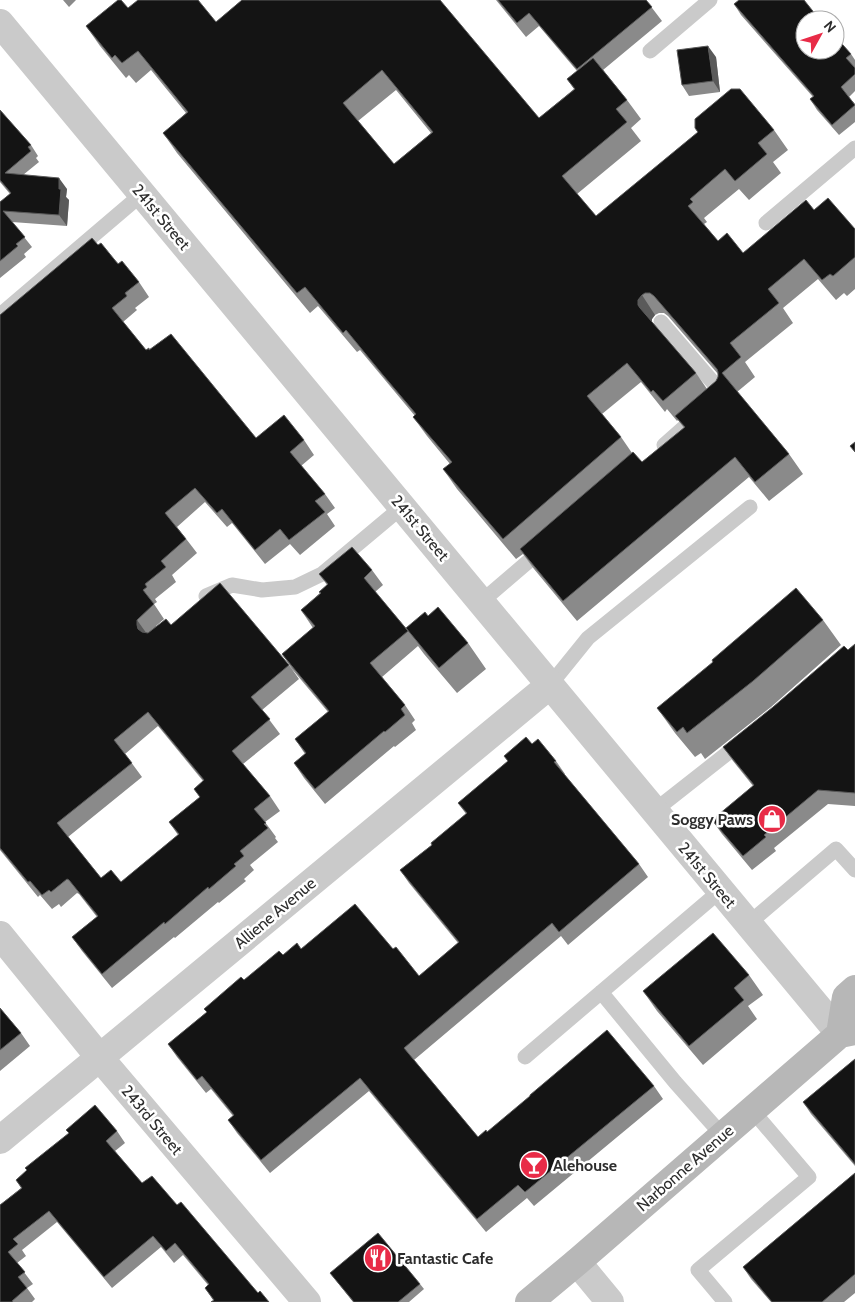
<svg xmlns="http://www.w3.org/2000/svg" width="855" height="1302" font-family="Cabin,sans-serif">
<style>
.lines{fill:none;stroke-linecap:round;stroke-linejoin:round}
.service{stroke:#cacaca;stroke-width:15}
.minor{stroke:#cacaca;stroke-width:28}
.secondary{stroke:#b7b7b7;stroke-width:28}
.wall{fill:#8a8a8a;fill-rule:evenodd}
.shaded-wall{fill:#5a5a5a}
.building{fill:#141414;stroke:#5a5a5a;fill-rule:evenodd}
.labels{text-anchor:middle;dominant-baseline:central;stroke-width:5;stroke-linejoin:round;paint-order:stroke}
.street-label{font-size:16px;fill:#2d2d2d;stroke:#fff}
.poi-label{font-size:16px;font-weight:bold;fill:#2d2d2d;stroke:#fff;text-anchor:start}
</style>
<rect width="100%" height="100%" fill="#fff"/>
<g class="lines">
<path class="service" d="M650,51L710,0
M766,223L855,148
M0,315L142,194
M661,322L723,394L719,398
M664,445L699,414
M206,596L232,585L262,590L295,587L322,574L402,507
M481,602L544,548
M550,685L588,638L750,507
M654,811L743,741
M748,924L836,849L855,870
M601,992L675,1082L723,1136
M525,1057L720,891
M725,1302L698,1270L809,1177L752,1110"/>
<path class="minor" d="M0,23L840,1034
M0,935L100,1058L307,1302
M0,1140L550,685
M577,1262L610,1302"/>
<path class="secondary" d="M840,1034L846,997L855,989
M529,1302L577,1262L840,1034L855,1031"/>
</g>
<path class="wall" d="M63,0H76L69,7Z
M242,0L539,118L574,89L567,79L577,71L539,26L526,37L496,0H646L662,21L603,70L627,100L641,119L631,128L641,141L577,194L596,216L698,133L695,128L774,130L788,150L773,162L781,173L749,200L739,189L704,218L707,222L704,224L718,241L743,253L814,210L855,229V289L847,296L844,293L836,300L818,279L783,308L793,323L745,362L755,377L737,392L789,454L803,474L769,501L749,477L577,621L534,569L523,554L516,559L457,489L443,469L450,464L427,436L413,417L415,416L360,350L357,352L318,306L310,313L177,153L163,133L186,113L151,70L136,83L129,75L126,78L100,46L86,26L128,8L216,22ZM396,90L431,133L394,164L358,121ZM659,313H664L668,316L718,374V377L716,381L707,389L696,373L652,322V319L655,315ZM641,382L665,412L667,409L677,421L678,420L684,428L642,462L632,453L621,437L602,414Z
M734,4L820,20L851,54L855,60V91L849,97L855,104V122L839,135L817,110L810,99L813,97L741,15Z
M716,57L720,92L689,96L682,85Z
M0,110L31,145L38,156L36,158L39,162L23,175L67,189L66,197L69,200L67,226L12,222L32,247L24,254L26,257L0,278V202L10,194L0,182Z
M98,245L139,282L149,297L135,308L137,310L123,322L146,350L256,438L304,440L314,455L301,466L325,494L335,508L327,514L335,526L300,555L290,544L265,564L232,523L227,527L205,502L177,527L197,553L172,575L176,582L155,599L157,602L154,604L164,619L156,626L171,625L289,665L299,679L262,710L280,734L243,764L270,796L280,811L265,822L276,837L275,838L278,842L250,865L254,870L244,879L246,881L219,903L218,902L175,938L174,937L112,988L82,951L72,937L97,917L79,894L77,893L61,907L59,904L52,909L40,895L38,897L0,850V315ZM158,726L203,781L194,789L200,797L169,822L178,835L121,882L101,878L68,837L142,777L125,754Z
M372,570L383,585L375,592L406,628L428,616L468,643L486,669L457,693L424,654L418,646L382,677L405,705L415,720L412,723L416,730L395,747L394,746L325,804L304,778L294,763L305,754L295,739L328,712L292,669L282,654L313,628L301,610L320,593L327,585L319,574Z
M823,620L841,645L771,707L705,759L701,753L695,757L675,733L657,708Z
M855,644V806L828,804L774,848L776,851L752,870L722,834L712,820L753,786L733,761L723,747Z
M532,744L556,761L565,774H564L639,864L648,877L568,945L561,936L414,1060L478,1137L487,1132L654,1086L663,1099L534,1206L527,1198L486,1232L369,1091L270,1173L237,1133L228,1120L233,1116L211,1089L206,1093L177,1057L168,1044L207,1012L204,1009L244,980L283,955L301,949H393L419,976L458,943L409,883L400,870L432,845L466,814L458,803L508,761L504,756Z
M749,975L763,995L748,1006L757,1019L703,1065L657,1011L643,991Z
M0,1008L21,1033L30,1046L0,1071Z
M855,1059V1166L811,1114L803,1102Z
M117,1131L125,1143L115,1151L142,1183L177,1205L258,1293L269,1302L213,1300L205,1288L208,1285L183,1255L174,1263L161,1247L112,1288L57,1222L22,1250L26,1256L17,1263L33,1284L27,1288L35,1299L32,1302H0V1205L21,1188L16,1180Z
M855,1173V1293L844,1302H771L751,1279L743,1267Z
M330,1273L420,1284L424,1289L409,1302H353Z"/>
<path class="shaded-wall" d="M708,46L716,57L720,92L713,81Z
M59,178L67,189L66,197L69,200L67,226L59,215Z
M642,295L655,315L652,319V324L640,308L638,305V300Z
M137,620L147,634V639L138,629L137,625Z"/>
<path class="building" d="M118,0H121L128,8L138,0H198L216,22L242,0H440L539,118L575,89L567,79L593,58L627,100L616,109L627,122L562,176L596,216L698,132L695,128V119L731,89H740L774,130L758,143L767,154L735,181L725,169L690,199L693,202L688,206L718,241L727,233L743,253L806,200L814,210L828,198L855,229V257L833,276L830,274L822,280L804,259L768,289L779,303L730,343L741,357L722,373L789,454L755,482L735,457L563,601L520,549L633,452L642,462L685,427L675,416L716,381L718,377V372L717,369L654,296L650,293H645L642,295L638,300V305L640,308L696,373L663,401L653,390L651,392L627,363L587,396L621,437L503,539L443,469L452,462L413,417L416,414L383,375L346,330L343,333L305,287L297,293L163,133L188,112L138,51L122,63L115,55L112,58L86,26ZM382,70L433,132L394,164L343,103Z
M498,0H646L652,7L577,69L529,13L517,23Z
M739,0H804L820,20H805V50H835V36L851,54L846,58L855,68V74L841,87L855,105L832,125L810,99L814,96L734,4Z
M708,46L713,81L682,85L677,50Z
M0,110L31,145L28,147L31,151L5,173L59,178V189H61L59,215L3,211L25,237L16,244L18,246L0,261V202L11,193L0,180Z
M92,238L98,245L101,243L118,264L122,261L139,282L125,293L127,296L112,308L146,350L149,348V350L171,334L256,438L284,415L304,440L290,452L325,494L315,501L325,512L289,540L280,529L255,550L222,509L217,513L195,488L165,513L186,539L161,561L166,567L145,584L147,587L143,590L154,604L137,620V625L138,629L142,632L148,633L166,619L171,625L220,583L289,665L251,697L270,719L232,751L270,796L254,809L266,823L264,824L268,828L240,851L244,856L234,864L236,866L209,889L208,887L165,924L164,922L102,974L72,937L98,916L69,880L67,879L51,892L49,890L42,895L30,881L28,882L0,848V315ZM148,712L204,780L194,789L200,797L169,822L179,834L121,882L111,870L101,878L57,823L132,763L114,740Z
M855,442V452L850,446Z
M352,547L372,570L364,578L408,631L370,663L405,705L401,709L405,715L385,732L384,731L315,789L294,763L306,753L295,739L329,711L282,654L315,626L301,610L321,593L319,592L328,584L319,574Z
M796,588L823,620L753,681L687,733L683,727L677,732L657,708L713,662L712,660Z
M438,607L468,643L439,668L406,628L425,612L428,616Z
M855,644V793L818,790L764,835L766,837L743,856L712,820L754,785L723,747L773,707L844,646L848,650Z
M526,737L532,744L538,739L556,761L554,762L639,864L559,932L552,923L404,1048L478,1137L486,1130L487,1132L530,1096V1095L607,1030L654,1086L525,1192L518,1185L477,1219L360,1078L261,1160L228,1120L234,1115L202,1076L197,1080L168,1044L207,1012L204,1009L241,977L244,980L279,951L283,955L297,943L301,949L355,904L393,949L396,947L419,976L459,942L400,870L432,845L431,843L467,813L458,803L508,761L504,756Z
M713,933L749,975L734,988L744,1000L689,1046L643,991Z
M0,1008L21,1033L0,1050Z
M855,1059V1164L803,1102Z
M95,1105L117,1131L106,1141L142,1183L152,1176L177,1205L181,1202L258,1293L260,1291L269,1302H211L214,1300L205,1288L209,1284L175,1243L166,1251L153,1236L104,1277L49,1211L13,1239L18,1244L8,1252L25,1272L18,1277L27,1288L12,1301L13,1302H0V1205L22,1188L16,1180L27,1170L25,1168L69,1133L66,1130Z
M855,1173V1274L822,1302H772L743,1267Z
M378,1233L420,1284L398,1302H354L330,1273Z"/>
<defs>
<symbol id="shop-disc" viewBox="-11 -11 22 22"><circle r="9.5" fill="#e82b47" stroke="#fff"/><path d="M-5-2.5h2.3a2.7 3.5 0 0 1 5.4 0H5L5.5 6h-11ZM-1.5-2.5h3a1.5 2.3 0 0 0-3 0Z" fill="#fff"/></symbol>
<symbol id="bar-disc" viewBox="-11 -11 22 22"><circle r="9.5" fill="#e82b47" stroke="#fff"/><path d="M-6-5H6L.8 .8V4.5H3.5V6h-7V4.5H-.8V.8Z" fill="#fff"/></symbol>
<symbol id="restaurant-disc" viewBox="-11 -11 22 22"><circle r="9.5" fill="#e82b47" stroke="#fff"/><path d="M-5-6h1v4h1v-4h1v4h1v-4h1v5L-1.5 .5V6h-2V.5L-5-1ZM5-6V6H3V1.5H1.5Q1.5-4 5-6Z" fill="#fff"/></symbol>
</defs>
<g fill-rule="evenodd">
<use href="#shop-disc" x="756" y="803" width="32" height="32"/>
<use href="#bar-disc" x="518" y="1149" width="32" height="32"/>
<use href="#restaurant-disc" x="362" y="1242" width="32" height="32"/>
</g>
<g class="labels">
<g class="street-label">
<text transform="translate(161 217) rotate(50)">241st Street</text>
<text transform="translate(420 528) rotate(50)">241st Street</text>
<text transform="translate(707 875) rotate(50)">241st Street</text>
<text transform="translate(275 913) rotate(-40)">Alliene Avenue</text>
<text transform="translate(152 1120) rotate(50)">243rd Street</text>
<text transform="translate(685 1168) rotate(-41)">Narbonne Avenue</text>
</g>
<g class="poi-label">
<text x="753" y="819" text-anchor="end">Soggy Paws</text>
<text x="553" y="1165">Alehouse</text>
<text x="397" y="1258">Fantastic Cafe</text>
</g>
</g>
<g transform="translate(820 35) rotate(50)"><circle r="24" fill="#ffffff" stroke="#ababab"/>
<path d="M0-4L9 19L0 12L-9 19Z" fill="#e82b47"/>
<text y="-8" font-size="14" font-weight="bold" text-anchor="middle" fill="#2d2d2d">N</text>
</g>
</svg>
